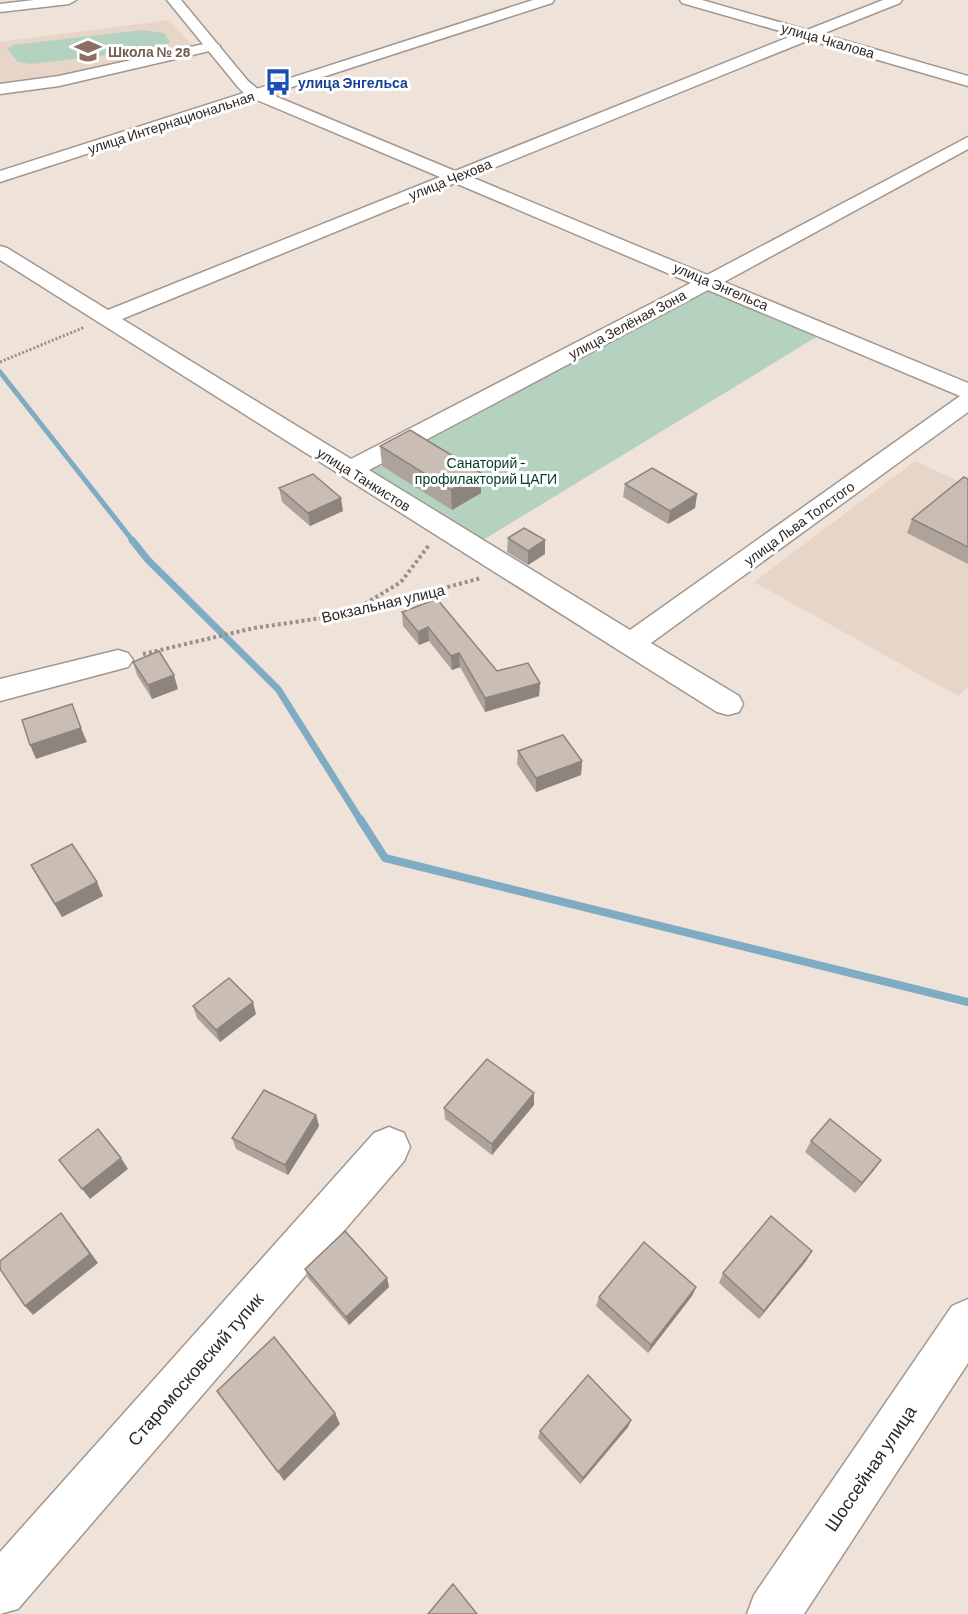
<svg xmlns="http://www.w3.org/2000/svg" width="968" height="1614" font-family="Barlow,sans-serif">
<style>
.built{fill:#e7d5c8}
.green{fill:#b4d2bf}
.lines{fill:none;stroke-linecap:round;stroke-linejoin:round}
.stream-far2{stroke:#80acc3;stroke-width:5}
.stream-far1{stroke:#80acc3;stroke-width:7}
.stream{stroke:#80acc3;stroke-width:8}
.minor-casing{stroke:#a2978e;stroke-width:3}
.major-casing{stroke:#a2978e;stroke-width:3}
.path-far1{stroke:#99908a;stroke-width:3;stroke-dasharray:2 2;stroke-linecap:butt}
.path{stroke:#99908a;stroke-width:4;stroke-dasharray:3 3;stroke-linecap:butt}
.minor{fill:#fff;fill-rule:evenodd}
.major{fill:#fff;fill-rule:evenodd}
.wall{fill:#ada39b}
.shaded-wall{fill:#8d847e}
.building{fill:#c9bdb4;stroke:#8d847e;stroke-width:1.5}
.labels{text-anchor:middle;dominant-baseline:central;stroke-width:6;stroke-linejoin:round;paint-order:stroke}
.far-street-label{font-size:14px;fill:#2e2926;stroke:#fff}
.far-education-label{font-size:14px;font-weight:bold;fill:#785e54;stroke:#fff;text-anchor:start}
.far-transit-label{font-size:14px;font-weight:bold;fill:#164399;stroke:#fff;text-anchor:start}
.far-park-label{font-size:14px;fill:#043b23;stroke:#fff}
.street-label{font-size:15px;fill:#2e2926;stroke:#fff}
.near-street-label{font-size:18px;fill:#2e2926;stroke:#fff}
</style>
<rect width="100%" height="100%" fill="#eee2d9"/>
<path class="built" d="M169,20L194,47L63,77L0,86V42Z
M915,461L968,486V687L958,696L754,582Z"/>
<path class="green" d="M143,30L164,33L170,42L158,49L31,64L18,62L7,49L13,45Z
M707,289L818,336L483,540L363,470Z"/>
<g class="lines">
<path class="stream-far2" d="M0,372L133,541"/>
<path class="stream-far1" d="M132,540L148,560L278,689L361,821"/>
<path class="stream" d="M360,819L385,858L968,1002"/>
<defs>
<path id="minor" d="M34,0H76L69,4L0,12V4Z
M533,0H554L552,3L270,94L455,171L794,35L682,3L680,0H702L807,30L883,0H902L900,3L822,34L968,76V86L809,40L471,177L707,275L968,137V149L724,282L968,383V412L651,643L739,696L743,704L739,712L728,715L717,712L620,651L0,260V246L7,248L108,310L440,177L250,97L248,94L250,91ZM455,183L691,283L351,459L122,319ZM708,290L960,396L630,630L369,470Z
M213,42L220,46L218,49L59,86L0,94V84L59,76Z
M118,650L128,653L133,660L128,667L0,701V679Z
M389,1127L404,1133L410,1147L404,1161L18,1609L0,1614V1552L374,1133Z"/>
<path id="major" d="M167,0H181L248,81L264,94L262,97L0,182V171L244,93L238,87Z
M968,1299V1363L804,1614H747L754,1595L952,1306Z"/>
</defs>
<use href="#minor" class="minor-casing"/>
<use href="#major" class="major-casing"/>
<path class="path-far1" d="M0,362L85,327"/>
<path class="path" d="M355,610L401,582L429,545
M143,654L254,628L349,614L481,578"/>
<use href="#minor" class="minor"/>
<use href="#major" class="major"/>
</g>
<path class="wall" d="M380,446L481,493L452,510L382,466Z
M968,479V564L907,533L912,519Z
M625,484L697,494L695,508L668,524L623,497Z
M279,488L343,511L310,526L282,502Z
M508,538L545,540V554L528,565L507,552Z
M437,599L497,671L540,683L539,696L485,712L460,667L452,670L429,641L419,645L403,626L402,612Z
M133,662L178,689L152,699L137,675Z
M518,751L582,761L581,775L536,792L517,764Z
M31,865L103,896L62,917L38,878Z
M193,1006L256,1014L220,1042L197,1018Z
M534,1105L492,1155L445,1119L444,1108Z
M316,1115L319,1126L288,1175L236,1149L232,1138Z
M811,1141L881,1160L874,1170L855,1193L805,1152Z
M812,1251L806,1261L759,1319L719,1283L723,1273Z
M305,1269L387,1278L389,1287L349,1325L308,1278Z
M696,1287L692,1296L648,1353L596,1306L599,1297Z
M631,1420L628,1427L580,1484L538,1438L540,1431Z"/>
<path class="shaded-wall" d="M481,473V493L452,510L451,490Z
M697,494L695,508L668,524L670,511Z
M341,498L343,511L310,526L308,513Z
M545,540V554L528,565V551Z
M428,627L429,641L419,645L418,632Z
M459,653L460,667L452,670L451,656Z
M174,675L178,689L152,699L148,685Z
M540,683L539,696L485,712V698Z
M81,728L87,742L36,759L30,745Z
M582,761L581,775L536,792V778Z
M97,882L103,896L62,917L55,904Z
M253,1002L256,1014L220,1042L216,1030Z
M534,1093V1105L492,1155V1144Z
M316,1115L319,1126L288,1175L285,1165Z
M121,1158L128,1169L90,1199L82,1189Z
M881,1160L874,1170L855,1193L862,1183Z
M69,1223L98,1263L33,1315L25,1306Z
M812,1251L806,1261L759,1319L764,1311Z
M387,1278L389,1287L349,1325L346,1317Z
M696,1287L692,1296L648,1353L651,1345Z
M335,1413L340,1424L284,1481L278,1472Z
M631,1420L628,1427L580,1484L583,1478Z"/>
<path class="building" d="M410,430L481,473L451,490L380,446Z
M652,468L697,494L670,511L625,484Z
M313,474L341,498L308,513L279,488Z
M964,477L968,479V547L912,519Z
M524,528L545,540L528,551L508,538Z
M437,599L497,671L528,663L540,683L485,698L459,653L451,656L428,627L418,632L402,612Z
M159,651L174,675L148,685L133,662Z
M72,704L81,728L30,745L22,720Z
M563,735L582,761L536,778L518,751Z
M72,844L97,882L55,904L31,865Z
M229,978L253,1002L216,1030L193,1006Z
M487,1059L534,1093L492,1144L444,1108Z
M264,1090L316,1115L285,1165L232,1138Z
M830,1119L881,1160L862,1183L811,1141Z
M98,1129L121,1158L82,1189L59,1160Z
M61,1213L90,1254L25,1306L0,1269V1261Z
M771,1216L812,1251L764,1311L723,1273Z
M345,1231L387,1278L346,1317L305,1269Z
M644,1242L696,1287L651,1345L599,1297Z
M274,1337L335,1413L278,1472L217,1391Z
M588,1375L631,1420L583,1478L540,1431Z
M453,1584L477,1614H428Z"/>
<defs>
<symbol id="school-bare" viewBox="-9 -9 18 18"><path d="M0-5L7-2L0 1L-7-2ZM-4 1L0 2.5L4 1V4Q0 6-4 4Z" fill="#8d6e63" stroke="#fff" stroke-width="2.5" paint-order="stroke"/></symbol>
<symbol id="bus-bare" viewBox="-9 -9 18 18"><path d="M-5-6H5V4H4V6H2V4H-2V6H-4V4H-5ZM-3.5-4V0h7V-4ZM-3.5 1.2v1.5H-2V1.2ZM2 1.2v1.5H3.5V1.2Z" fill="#1a4fb4" stroke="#fff" stroke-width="2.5" paint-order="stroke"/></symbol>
</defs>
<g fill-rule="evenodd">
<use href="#school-bare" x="69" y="32" width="38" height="38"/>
<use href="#bus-bare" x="259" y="63" width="38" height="38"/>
</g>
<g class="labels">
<g class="far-street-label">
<text transform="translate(828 40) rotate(16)">улица Чкалова</text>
<text transform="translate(171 122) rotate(-18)">улица Интернациональная</text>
<text transform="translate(450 179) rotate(-22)">улица Чехова</text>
<text transform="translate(721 286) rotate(23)">улица Энгельса</text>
<text transform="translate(627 324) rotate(-28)">улица Зелёная Зона</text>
<text transform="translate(364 479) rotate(32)">улица Танкистов</text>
<text transform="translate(799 523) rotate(-36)">улица Льва Толстого</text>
</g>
<g class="far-education-label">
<text x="108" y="51">Школа № 28</text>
</g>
<g class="far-transit-label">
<text x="298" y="82">улица Энгельса</text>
</g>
<g class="far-park-label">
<text x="486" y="462">Санаторий -<tspan x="486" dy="16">профилакторий ЦАГИ</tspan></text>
</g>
<g class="street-label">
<text transform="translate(383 603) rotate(-13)">Вокзальная улица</text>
</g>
<g class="near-street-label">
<text transform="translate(195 1369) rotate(-49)">Старомосковский тупик</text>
<text transform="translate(870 1468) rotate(-56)">Шоссейная улица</text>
</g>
</g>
</svg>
